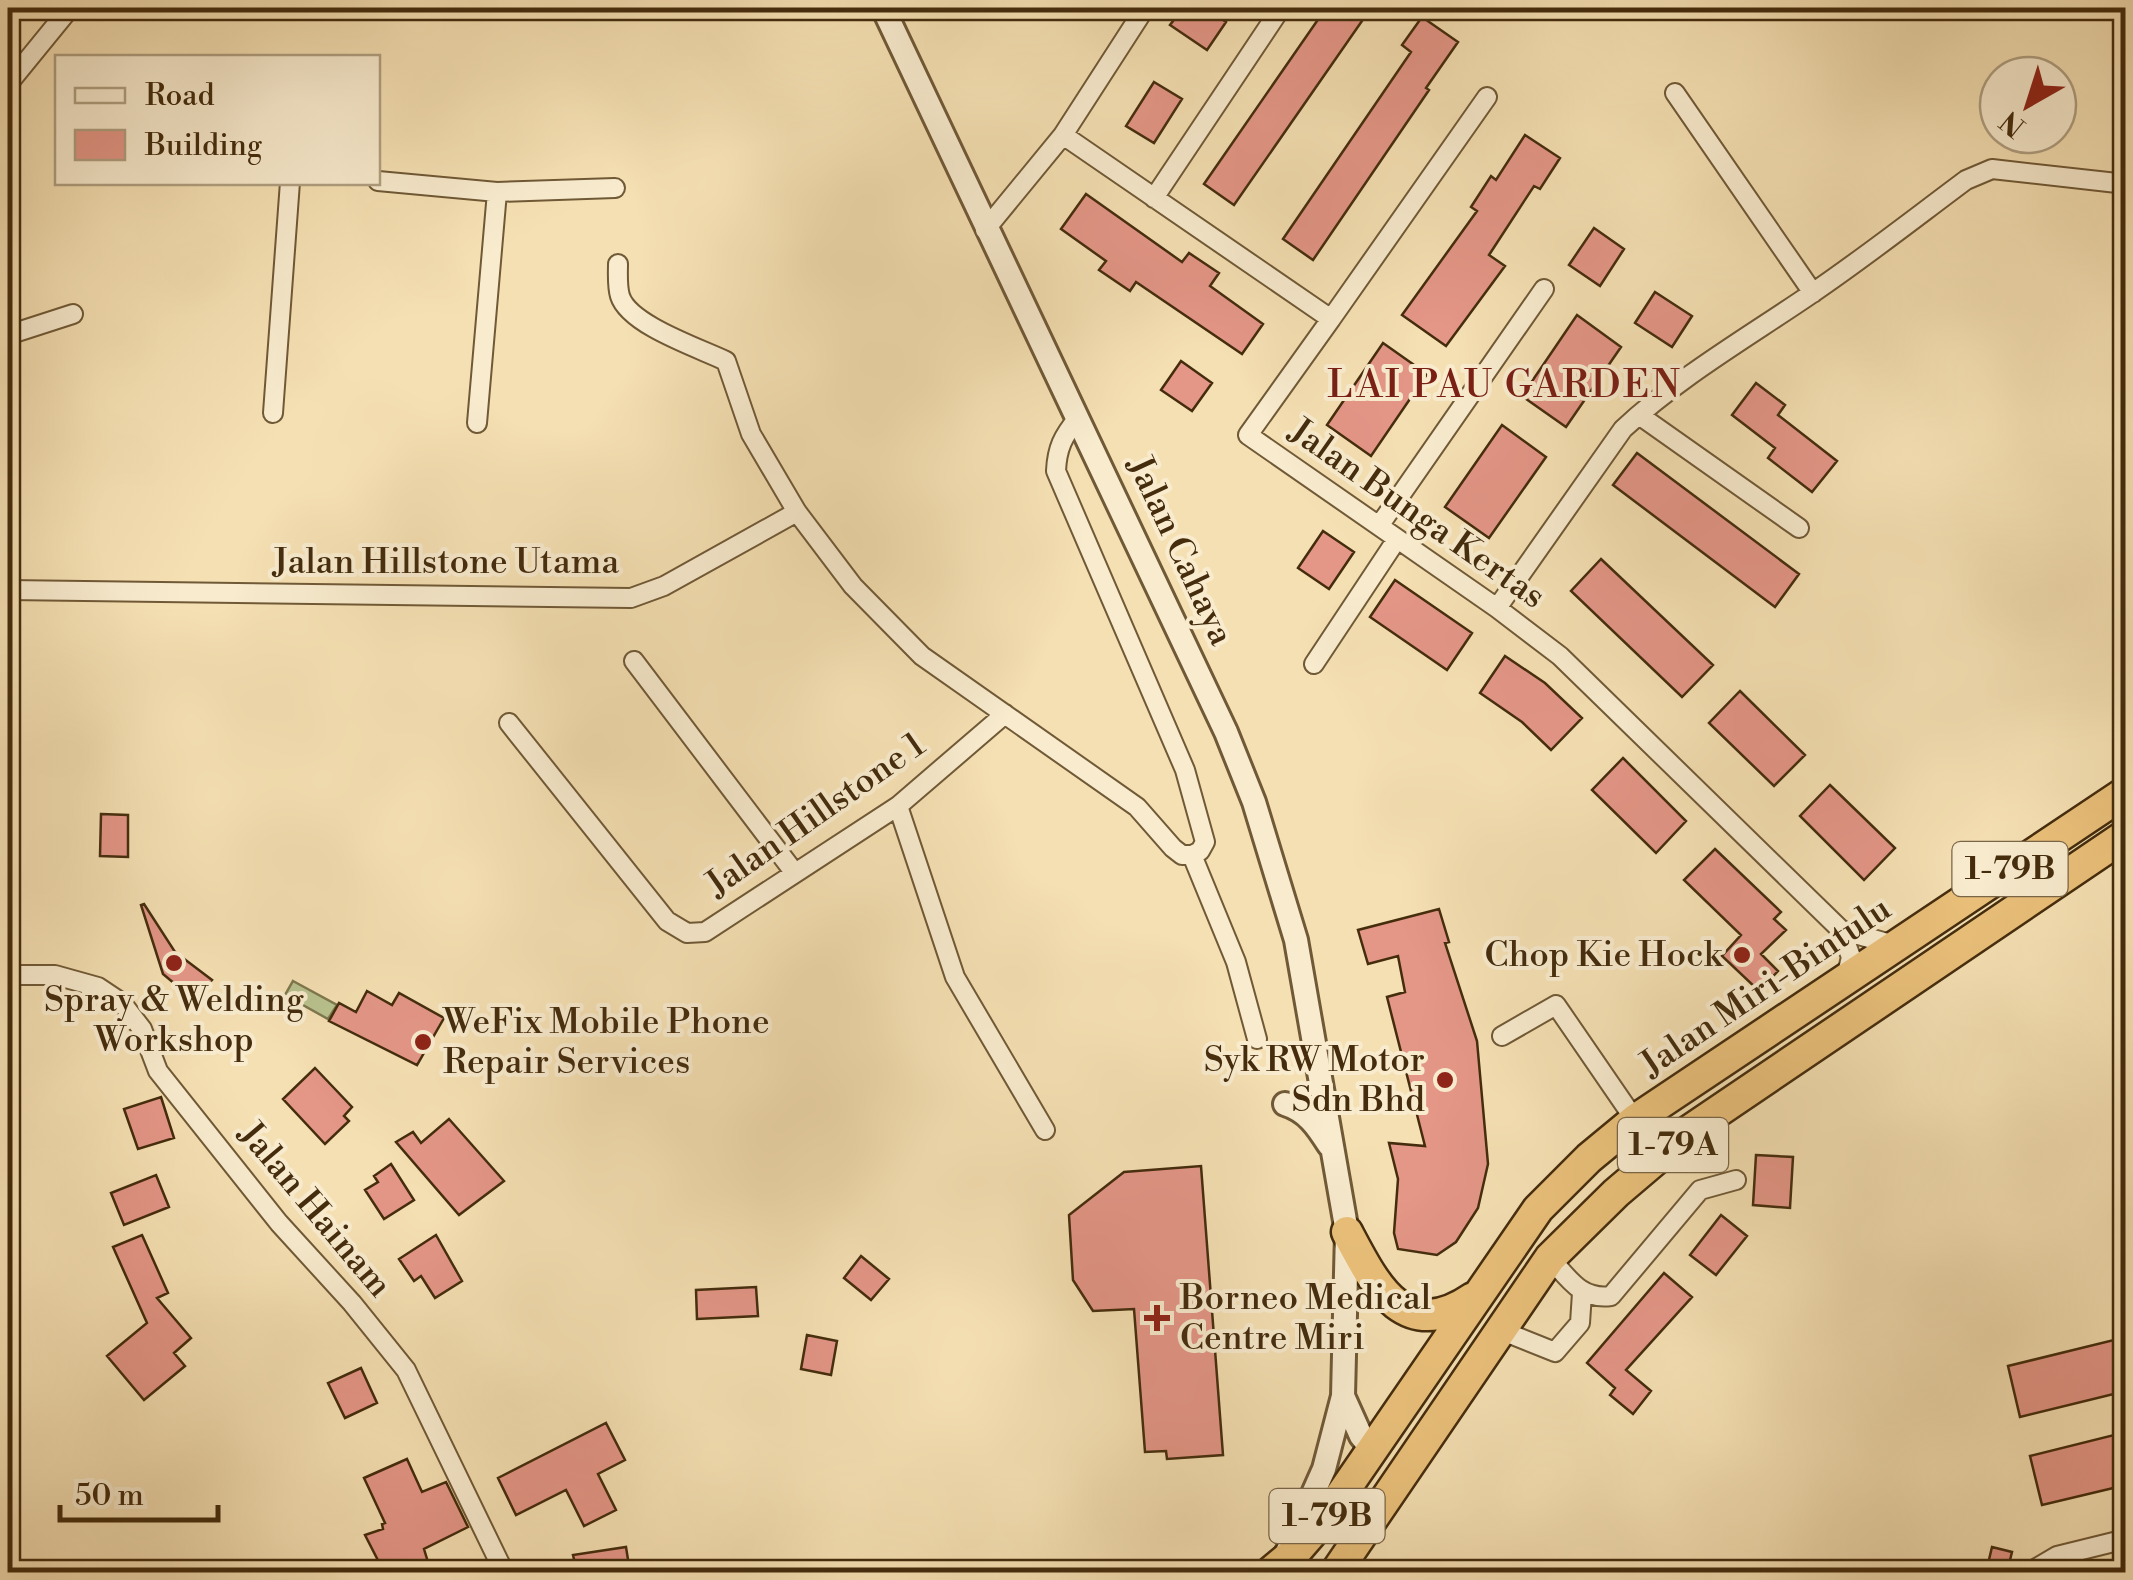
<svg xmlns="http://www.w3.org/2000/svg" width="2133" height="1580" font-family="'Libre Bodoni',serif">
<style>
.green{fill:#b9c38f;stroke:#7e784e;stroke-width:2.5}
.building{fill:#e49687;stroke:#442c0d;stroke-width:2.5}
.lines{fill:none;stroke-linecap:round;stroke-linejoin:round}
.minor-casing{stroke:#705936;stroke-width:22}
.tertiary-casing{stroke:#705936;stroke-width:28}
.trunk-casing{stroke:#442c0d;stroke-width:35}
.minor{stroke:#f8ebce;stroke-width:18}
.tertiary{stroke:#f8ebce;stroke-width:22}
.trunk{stroke:#eac07a;stroke-width:30}
.poi-dot{fill:#8f2418;stroke:#f8ebce;stroke-width:4}
.labels{text-anchor:middle;dominant-baseline:central;stroke-width:8;stroke-linejoin:round;paint-order:stroke}
.shield{fill:#f8ebce;stroke:#7a6547;stroke-width:2.5}
.shield-label{font-size:32px;font-weight:bold;fill:#442c0d}
.street-label{font-size:35px;fill:#442c0d;stroke:#f8ebce}
.poi-label{font-size:35px;fill:#442c0d;stroke:#f8ebce;text-anchor:end}
.neighbourhood-label{font-size:38px;letter-spacing:2.5px;fill:#7a1f14;stroke:#f8ebce}
</style>
<rect width="100%" height="100%" fill="#f5e0b3"/>
<filter id="stains"><feTurbulence type="fractalNoise" baseFrequency=".002" numOctaves="4"/><feColorMatrix values="0 0 0 0 .2 0 0 0 0 .09 0 0 0 0 .02 0 0 0 .5 -.17"/></filter>
<radialGradient id="worn" r=".72"><stop offset=".6" stop-color="#630" stop-opacity="0"/><stop offset="1" stop-color="#630" stop-opacity=".3"/></radialGradient>
<path class="green" d="M293,981L337,1005L328,1019L285,995Z"/>
<path class="building" d="M1183,8H1206L1226,22L1207,50L1170,25Z
M1326,8H1371L1234,205L1204,184Z
M1422,17L1458,42L1426,88L1429,90L1313,260L1283,239L1411,52L1402,45Z
M1154,82L1182,99L1154,143L1126,126Z
M1525,135L1560,158L1540,189L1534,186L1489,255L1505,266L1446,346L1402,315L1477,211L1471,207L1491,176L1496,180Z
M1086,194L1182,262L1189,253L1219,273L1210,286L1263,324L1242,354L1136,282L1130,291L1099,270L1106,261L1061,229Z
M1594,228L1624,249L1600,286L1569,265Z
M1655,292L1692,316L1672,347L1635,323Z
M1577,315L1621,347L1566,427L1522,396Z
M1383,343L1427,374L1371,456L1327,425Z
M1181,361L1212,383L1192,411L1161,390Z
M1756,383L1785,405L1778,415L1837,461L1812,492L1768,458L1775,448L1732,415Z
M1502,425L1546,457L1489,538L1445,507Z
M1637,453L1799,574L1775,607L1613,485Z
M1323,531L1354,552L1329,589L1298,568Z
M1601,559L1713,665L1682,697L1571,591Z
M1395,580L1472,633L1447,670L1370,617Z
M1505,656L1545,683L1582,718L1551,750L1522,722L1480,693Z
M1740,691L1805,755L1774,786L1709,723Z
M1623,758L1686,821L1656,853L1592,790Z
M1830,785L1895,848L1864,880L1800,816Z
M101,814L128,815V857L100,856Z
M1715,849L1781,912L1774,919L1786,930L1761,954L1778,971L1759,991L1722,956L1741,935L1684,880Z
M144,904L175,952L212,980L194,1000L163,974L141,905Z
M1439,909L1449,942L1445,943L1477,1041L1488,1164L1478,1208L1456,1242L1437,1255L1398,1249L1394,1233L1398,1179L1389,1143L1425,1146L1387,997L1405,992L1398,956L1368,964L1358,930Z
M367,991L392,1005L399,993L444,1018L417,1065L329,1021L339,1003L356,1012Z
M315,1068L352,1107L344,1116L349,1121L325,1144L283,1099Z
M161,1097L174,1138L138,1149L124,1109Z
M449,1119L504,1181L459,1215L396,1142L413,1132L421,1143Z
M1756,1155L1793,1157L1790,1208L1753,1205Z
M391,1164L414,1200L384,1219L365,1190L378,1182L374,1176Z
M1201,1166L1223,1455L1167,1459L1166,1451L1145,1452L1134,1309L1093,1311L1073,1280L1069,1215L1124,1172Z
M156,1175L169,1207L124,1225L111,1193Z
M1721,1215L1747,1236L1716,1275L1690,1255Z
M142,1235L168,1293L157,1298L191,1338L174,1353L185,1366L144,1400L107,1356L147,1323L113,1247Z
M436,1235L462,1281L435,1298L421,1276L414,1281L399,1259Z
M861,1256L889,1279L871,1300L844,1278Z
M1664,1273L1692,1297L1626,1370L1651,1391L1633,1414L1610,1395L1615,1388L1587,1363Z
M756,1287L758,1316L697,1319L696,1290Z
M807,1335L837,1341L831,1375L801,1369Z
M2126,1337V1391L2020,1417L2008,1366Z
M361,1368L377,1403L345,1418L328,1383Z
M606,1423L625,1460L598,1474L616,1510L584,1526L566,1490L516,1515L498,1478Z
M2126,1432V1485L2042,1505L2030,1456Z
M407,1459L422,1492L446,1482L468,1527L424,1549L431,1572H384L365,1535L383,1529L382,1524L385,1523L364,1478Z
M626,1547L630,1572H577L573,1555Z
M1992,1547L2012,1552L2007,1572L1987,1568Z"/>
<g class="lines">
<defs>
<path id="minor" d="M8,84L70,8
M1675,93L1813,293
M1063,135L1331,319L1248,435L1497,608L1560,656L1841,930L1851,957L1846,978
M378,181L497,192L615,188
M1154,198L1281,8
M985,230L1063,135L1145,8
M618,264C618,273 617,286 620,296C629,325 699,348 726,361L751,434L797,512L853,586L922,656L1137,807L1173,848L1182,855H1192
M1331,319L1487,97
M8,335L73,314
M273,413L290,182
M1639,415L1799,528
M1078,418C1063,436 1057,448 1056,471L1185,770L1205,842L1200,851L1192,855
M477,423L497,192
M1379,526L1544,289
M8,590L631,598L664,586L797,512
M1497,608L1623,429C1679,377 1748,337 1811,294C1864,258 1915,218 1966,180L1992,169L2126,184
M634,661L794,872
M1314,664L1397,539
M509,723L667,921L687,933L705,932L898,806L1005,714
M898,806L955,977L1045,1130
M1192,855L1236,962L1257,1039
M1841,930L1894,945
M8,975H55L98,987L122,1003L142,1029L158,1071L279,1223L352,1303L406,1370L504,1572
M1502,1036L1556,1005L1635,1120
M1550,1258C1569,1279 1581,1300 1611,1296L1700,1190L1736,1180
M1500,1330L1555,1352L1580,1323L1582,1293
M2030,1572L2057,1556L2126,1539"/>
<path id="tertiary" d="M883,8L1226,732L1254,802L1296,940L1347,1232L1343,1396L1324,1469L1284,1559
M1285,1104C1307,1111 1317,1126 1329,1145
M1343,1396L1361,1436L1373,1451"/>
<path id="trunk" d="M1347,1232C1375,1285 1404,1345 1473,1298
M1271,1572L1296,1551L1328,1514L1538,1209L1589,1158L1635,1120L2126,792
M1336,1572L1550,1258L1616,1193L1689,1131L2126,835"/>
</defs>
<use href="#minor" class="minor-casing"/>
<use href="#tertiary" class="tertiary-casing"/>
<use href="#trunk" class="trunk-casing"/>
<use href="#minor" class="minor"/>
<use href="#tertiary" class="tertiary"/>
<use href="#trunk" class="trunk"/>
</g>
<g class="poi-dot">
<circle cx="1742" cy="955" r="10"/>
<circle cx="174" cy="963" r="10"/>
<circle cx="423" cy="1042" r="10"/>
<circle cx="1445" cy="1080" r="10"/>
<path d="M1152 1303h10v10h10v10h-10v10h-10v-10h-10v-10h10z"/>
</g>
<g class="labels">
<g class="shield">
<rect x="1952.5" y="842" width="115" height="54" rx="8"/>
<rect x="1618" y="1118" width="110" height="54" rx="8"/>
<rect x="1269.5" y="1489" width="115" height="54" rx="8"/>
</g>
<g class="shield-label">
<text x="2010" y="869">1-79B</text>
<text x="1673" y="1145">1-79A</text>
<text x="1327" y="1516">1-79B</text>
</g>
<g class="street-label">
<text transform="translate(1417 514) rotate(35)">Jalan Bunga Kertas</text>
<text transform="translate(1180 551) rotate(65)">Jalan Cahaya</text>
<text x="446" y="562">Jalan Hillstone Utama</text>
<text transform="translate(816 815) rotate(-35)">Jalan Hillstone 1</text>
<text transform="translate(1766 987) rotate(-34)">Jalan Miri-Bintulu</text>
<text transform="translate(315 1210) rotate(50)">Jalan Hainam</text>
</g>
<g class="poi-label">
<text x="1722" y="955">Chop Kie Hock</text>
<text x="174" y="1000" text-anchor="middle">Spray &amp; Welding<tspan x="174" dy="40">Workshop</tspan></text>
<text x="443" y="1022" text-anchor="start">WeFix Mobile Phone<tspan x="443" dy="40">Repair Services</tspan></text>
<text x="1425" y="1060">Syk RW Motor<tspan x="1425" dy="40">Sdn Bhd</tspan></text>
<text x="1180" y="1298" text-anchor="start">Borneo Medical<tspan x="1180" dy="40">Centre Miri</tspan></text>
</g>
<g class="neighbourhood-label">
<text x="1505" y="385">LAI PAU GARDEN</text>
</g>
</g>
<rect width="2133" height="1580" fill="none" stroke="#f5e0b3" stroke-width="40"/>
<rect x="10" y="10" width="2113" height="1560" fill="none" stroke="#442c0d" stroke-width="5"/>
<rect x="20" y="20" width="2093" height="1540" fill="none" stroke="#442c0d" stroke-width="2.5"/>
<rect x="55" y="55" width="325" height="130" fill="#f8ebce" stroke="#b09f81" stroke-width="2.5"/>
<rect x="75" y="88" width="50" height="15" fill="#f8ebce" stroke="#b09f81" stroke-width="2.5"/>
<text x="145" y="105" font-size="30" fill="#442c0d">Road</text>
<rect x="75" y="130" width="50" height="30" fill="#e49687" stroke="#b09f81" stroke-width="2.5"/>
<text x="145" y="155" font-size="30" fill="#442c0d">Building</text>
<g transform="translate(2028 105) rotate(219)"><circle r="48" fill="#f8ebce" stroke="#b09f81" stroke-width="2.5"/>
<path d="M0-8L18 38L0 25L-18 38Z" fill="#8f2418"/>
<text y="-15" font-size="28" font-weight="bold" text-anchor="middle" fill="#442c0d">N</text>
</g>
<path d="M60 1505v15h158v-15" fill="none" stroke="#442c0d" stroke-width="5"/>
<text x="75" y="1505" font-size="30" fill="#442c0d" stroke="#f8ebce" stroke-width="8" paint-order="stroke">50 m</text>
<rect width="100%" height="100%" filter="url(#stains)"/>
<rect width="100%" height="100%" fill="url(#worn)"/>
</svg>
